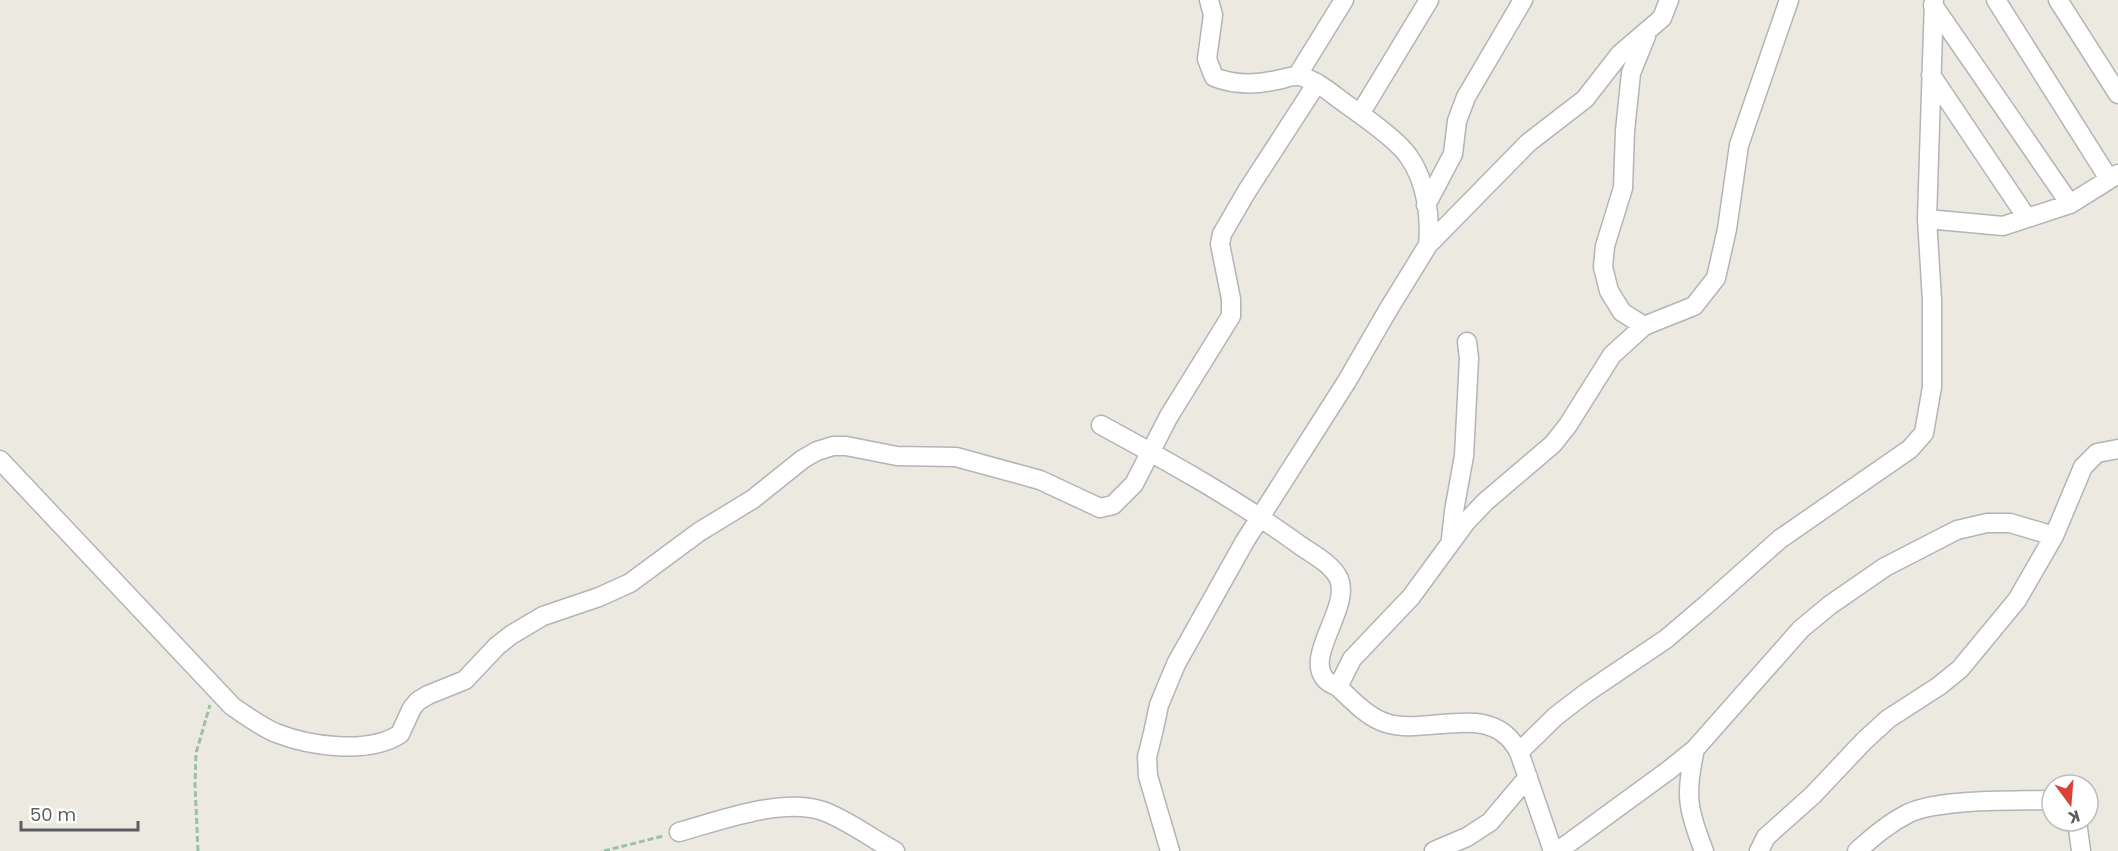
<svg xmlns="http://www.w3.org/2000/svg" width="2118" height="851" font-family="Poppins,sans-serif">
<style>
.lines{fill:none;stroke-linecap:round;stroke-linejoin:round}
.minor-casing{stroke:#b2b4b8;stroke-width:21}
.path{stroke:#99c2a4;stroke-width:3;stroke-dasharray:6 3;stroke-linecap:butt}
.minor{stroke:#fff;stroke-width:18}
</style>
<rect width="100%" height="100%" fill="#ece9e1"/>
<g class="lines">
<defs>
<path id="minor" d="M1209,0L1213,15L1207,59L1214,77C1234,85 1255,85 1277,80C1284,79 1292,75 1299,76C1317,80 1332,94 1346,104C1363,116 1398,140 1409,157C1426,181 1431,217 1428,245
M1996,0L2109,179
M2058,0L2118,94
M1933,5L2070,204
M1931,75L2027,218
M1297,76L1344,0
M1360,114L1429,0
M1426,205L1453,154L1457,121L1466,97L1523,0
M1927,219L2003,226L2070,204L2118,174
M1644,326L1622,312L1609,291L1603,267L1605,246L1623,188L1625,131L1631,73L1646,36
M1101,425C1169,462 1238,500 1301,546C1314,555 1332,564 1339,579C1351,608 1303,657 1326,680C1329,683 1334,685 1338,687
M0,460L232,706C246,716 260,726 276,733C309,746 368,755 400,734L412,708L418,701L428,695L465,680L497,646L511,635L543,616L599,597L630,583L699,532L753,499L803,459L817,451L833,446H846L897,456L956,457L1040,480L1100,508L1113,505L1134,484L1169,416L1231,316V299L1220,244L1222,234L1247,191L1317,83
M1451,539L1454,511L1464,456L1469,358L1467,342
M1695,749C1685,794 1687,808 1704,851
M1519,752C1516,747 1512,741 1508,737C1477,707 1423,735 1386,723C1367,717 1352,700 1338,687L1352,659L1411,597L1466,522L1485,502L1553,444L1568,425L1612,355L1644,326L1694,306L1716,278L1727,229L1739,145L1789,0
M2077,821L2081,851
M679,832C719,821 782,797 823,811C848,820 872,839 895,851
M1170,851L1148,776L1147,757L1153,733L1159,705L1176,664L1245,541L1347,381L1388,310L1428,245L1528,143L1585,99L1620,54L1662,18L1669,0
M1434,851L1467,837L1490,822L1528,777
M1553,851L1519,752L1556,716L1586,693L1666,639L1706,605L1780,539L1910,449L1924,433L1932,387V300L1927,219L1934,0
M1558,851L1669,770L1695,749L1801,629L1830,605L1885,567L1957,530L1987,523H2010L2054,536
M1759,851L1766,837L1813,795L1864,741L1888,719L1939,686L1960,669L2017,600L2054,536L2083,467L2097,453L2118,449
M1857,851C1874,836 1889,823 1909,813C1940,799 2010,801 2046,800L2052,801"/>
</defs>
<use href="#minor" class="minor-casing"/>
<path class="path" d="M198,851L195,785L196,753L210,705
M604,851L663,836"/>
<use href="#minor" class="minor"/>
</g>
<g transform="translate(2070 803) rotate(164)"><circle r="28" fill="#ffffff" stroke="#bdbec0" stroke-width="1.5"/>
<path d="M0-4.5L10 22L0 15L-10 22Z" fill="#dc4137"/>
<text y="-9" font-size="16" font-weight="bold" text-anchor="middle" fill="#5a5d61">K</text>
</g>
<path d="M21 821v9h117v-9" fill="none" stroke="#5a5d61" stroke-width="3"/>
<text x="30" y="821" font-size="18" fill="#5a5d61" stroke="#ffffff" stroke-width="4.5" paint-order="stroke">50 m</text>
</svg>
